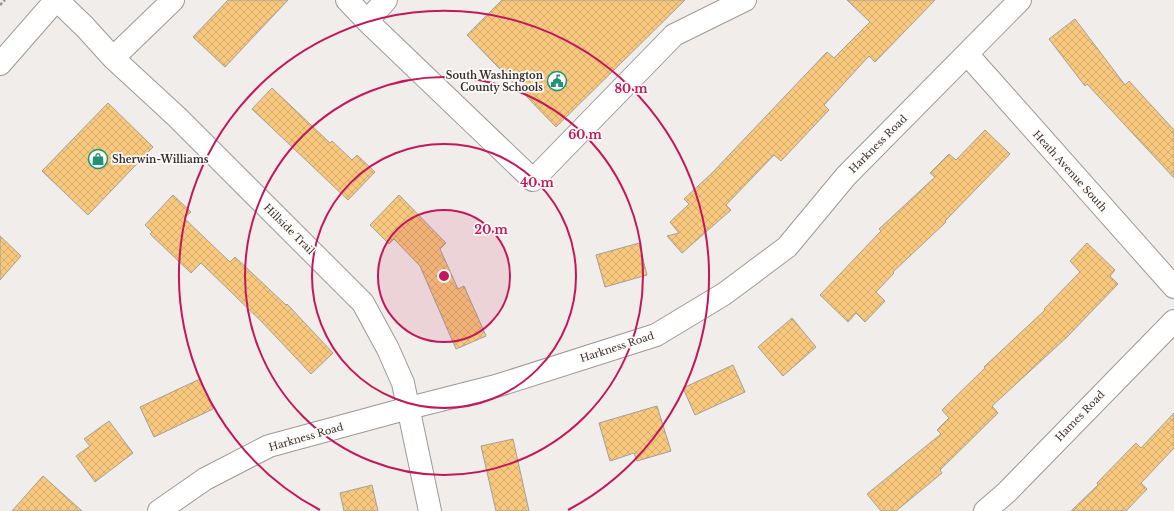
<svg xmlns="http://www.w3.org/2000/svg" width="1174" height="511" font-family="'Libre Baskerville',serif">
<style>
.building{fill:url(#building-cross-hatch);stroke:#a2a09c}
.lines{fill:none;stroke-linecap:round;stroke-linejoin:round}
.minor-casing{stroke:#9e9997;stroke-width:24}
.path{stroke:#959290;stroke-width:2.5;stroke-dasharray:3 2;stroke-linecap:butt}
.minor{stroke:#fff;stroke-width:22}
.ring{fill:none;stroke:#c2185b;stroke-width:2}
.labels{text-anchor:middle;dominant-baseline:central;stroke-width:3.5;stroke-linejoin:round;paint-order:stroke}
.poi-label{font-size:10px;font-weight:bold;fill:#333130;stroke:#fffaf7;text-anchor:end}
.street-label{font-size:10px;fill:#333130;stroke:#fffaf7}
.centre{fill:#c2185b;stroke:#fffaf7;stroke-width:2}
.ring-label{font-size:12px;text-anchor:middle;font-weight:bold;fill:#c2185b;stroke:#fffaf7;stroke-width:3.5;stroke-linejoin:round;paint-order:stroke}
</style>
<defs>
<pattern id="building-cross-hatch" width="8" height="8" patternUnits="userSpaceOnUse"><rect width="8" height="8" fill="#f7c87d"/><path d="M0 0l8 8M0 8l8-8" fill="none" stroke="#d4ac6c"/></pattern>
</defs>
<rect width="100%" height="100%" fill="#f1edea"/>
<path class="building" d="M228,0H288L225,67L193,37Z
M502,0H685L556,127L467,35Z
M847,0H935L875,62L869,56L824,105L829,110L781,161L774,155L726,205L731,210L682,253L667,236L679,233L670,222L689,204L684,199L712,173L827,52L834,58L870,22Z
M1075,19L1125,85L1129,81L1174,130V178L1087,84L1085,86L1049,39Z
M272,88L330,143L332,141L352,160L357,155L375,172L348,200L252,109Z
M108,103L153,147L88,215L42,171Z
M985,130L1010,154L945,221L946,222L893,272L894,273L876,292L885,301L865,322L856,313L848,322L820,295L881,231L879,229L935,177L930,173L949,154L956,160Z
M173,195L191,212L184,218L230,262L235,257L286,305L287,304L333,353L311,374L262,322L201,263L191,273L150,234L152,232L145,225Z
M399,195L446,243L440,249L458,289L464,286L486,336L456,349L420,266L394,239L389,244L370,225Z
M0,236L21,256L0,280Z
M639,243L647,275L605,287L596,255Z
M1087,243L1115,270L1110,276L1118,284L1067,337L992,406L998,413L940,470L942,473L896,511H881L867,494L941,434L937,430L949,418L942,410L985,368L984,367L1045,310L1044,309L1080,272L1070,261Z
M792,318L816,347L783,376L758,347Z
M733,365L745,392L695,415L683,388Z
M200,379L213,409L154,437L140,407Z
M657,406L671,451L637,461L634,453L610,461L599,423Z
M1174,413V448L1141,483L1147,489L1126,511H1071L1098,485L1097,483L1136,443L1141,448Z
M109,421L133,453L95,482L76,456L90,446L84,439Z
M513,439L529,511H496L481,446Z
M43,476L63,494L82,511H12Z
M372,485L378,511H344L340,493Z"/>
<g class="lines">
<defs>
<path id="minor" d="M57,0L85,27L113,58L177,117L363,303L388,349L403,383L430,511
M347,0L367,21L386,0
M367,21L533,180L674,35L745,0
M967,54L1174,287
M113,58L173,0
M0,64L56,0
M159,511L205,479L269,446L409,408L496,386L656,335L724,294L787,247L846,176L1020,0
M985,511L1007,492L1174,321"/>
</defs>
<use href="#minor" class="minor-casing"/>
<path class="path" d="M0,5L5,0"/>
<use href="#minor" class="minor"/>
</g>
<circle cx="444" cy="276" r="66" fill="#c2185b" fill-opacity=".12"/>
<g class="ring">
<circle cx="444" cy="276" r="66"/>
<circle cx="444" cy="276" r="132"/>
<circle cx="444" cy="276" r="199"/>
<path d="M320 510A265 265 0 1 1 568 510"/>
</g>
<defs>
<symbol id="civic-ring" viewBox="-11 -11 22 22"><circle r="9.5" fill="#fffaf7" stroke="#1e9377" stroke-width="1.5"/><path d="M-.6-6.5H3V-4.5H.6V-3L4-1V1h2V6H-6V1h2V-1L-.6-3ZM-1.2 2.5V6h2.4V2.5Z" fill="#1e9377"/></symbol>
<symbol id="shop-ring" viewBox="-11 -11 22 22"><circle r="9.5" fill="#fffaf7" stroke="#1e9377" stroke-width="1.5"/><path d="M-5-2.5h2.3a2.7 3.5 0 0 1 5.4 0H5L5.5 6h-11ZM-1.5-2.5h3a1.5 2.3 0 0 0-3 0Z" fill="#1e9377"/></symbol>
</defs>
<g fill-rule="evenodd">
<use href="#civic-ring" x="546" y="70" width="22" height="22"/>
<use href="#shop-ring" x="87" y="148" width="22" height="22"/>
</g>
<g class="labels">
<g class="poi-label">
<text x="543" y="75">South Washington<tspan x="543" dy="12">County Schools</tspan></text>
<text x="112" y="159" text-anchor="start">Sherwin-Williams</text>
</g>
<g class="street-label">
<text transform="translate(878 144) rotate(-45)">Harkness Road</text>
<text transform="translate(1070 171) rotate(48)">Heath Avenue South</text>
<text transform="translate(289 229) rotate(45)">Hillside Trail</text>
<text transform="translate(617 347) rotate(-18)">Harkness Road</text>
<text transform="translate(1080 416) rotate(-46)">Hames Road</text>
<text transform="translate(306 437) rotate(-16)">Harkness Road</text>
</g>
</g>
<circle cx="444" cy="276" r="6" class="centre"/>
<g class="ring-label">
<text x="631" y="93">80 m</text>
<text x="585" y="139">60 m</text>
<text x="537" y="187">40 m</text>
<text x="491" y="234">20 m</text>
</g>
</svg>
